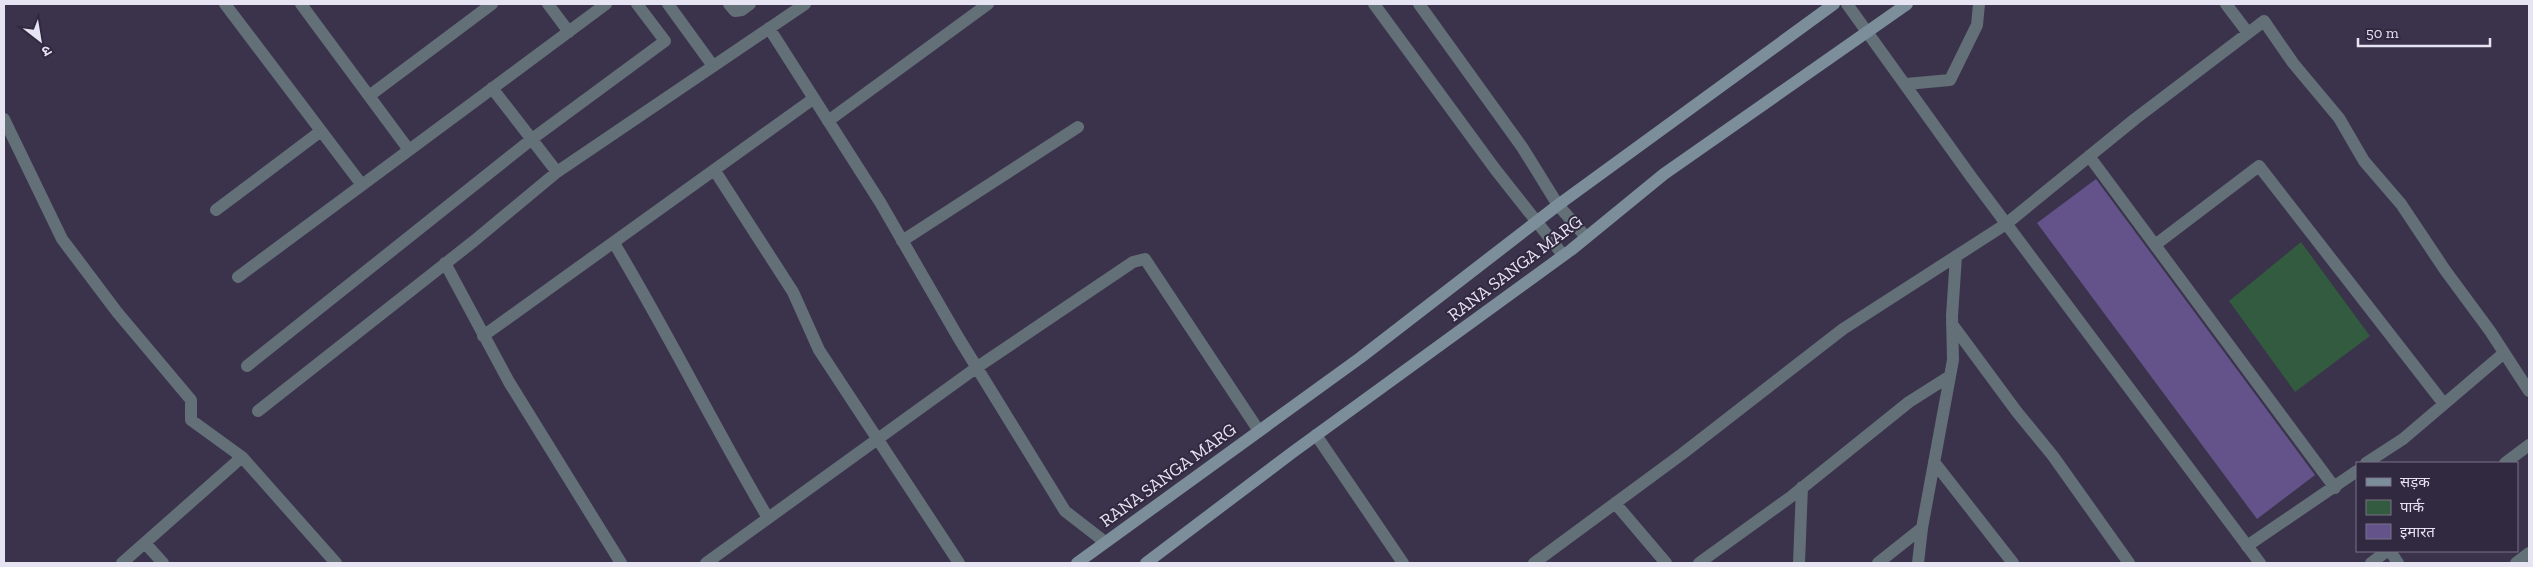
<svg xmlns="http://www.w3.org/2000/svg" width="2533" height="567" font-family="'Zilla Slab','Noto Sans Devanagari',serif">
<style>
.green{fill:#325b3f}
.building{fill:#63538a}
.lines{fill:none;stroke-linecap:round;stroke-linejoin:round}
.minor{stroke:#637077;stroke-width:12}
.tertiary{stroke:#637077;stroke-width:12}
.secondary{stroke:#7b8e9a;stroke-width:12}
.labels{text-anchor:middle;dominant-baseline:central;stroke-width:4;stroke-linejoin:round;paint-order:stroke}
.street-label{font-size:18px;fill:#e6e3f2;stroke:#302940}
</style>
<rect width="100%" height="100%" fill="#3a334b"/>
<path class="green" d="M2301,242L2370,336L2295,392L2229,301Z"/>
<path class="building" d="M2096,179L2315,475L2257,519L2037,223Z"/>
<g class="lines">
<path class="minor" d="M225,4L362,185
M301,4L409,150
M548,4L569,32
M668,4L713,66
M729,4L735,11L742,10L750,4
M2226,4L2248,33
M769,28L880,202L958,337L1065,511L1105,542
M1906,84L1950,80L1977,25L1979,4
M492,88L557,172
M369,96L492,4
M4,119L62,239L117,312L191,400V420L242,457L336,563
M828,121L988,4
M2089,156L2335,488
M715,171L793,292L819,350L959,563
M216,210L321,131
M902,241L1078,127
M614,243C668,333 715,428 768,518
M2155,245L2259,166L2444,404
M445,263L509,382L621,563
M238,277L606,4
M1952,324L2017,412L2053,456L2129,563
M483,336L813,99
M247,366L532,139L665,41L637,4
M258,411L474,241L557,172L805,4
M1316,435L1403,563
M1934,462L2013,563
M2366,463L2403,439L2504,353
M2505,463L2529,445
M1615,503L1666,563
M145,543L163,563
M2247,546L2357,471
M2390,551L2398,563
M122,563L242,457
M706,563L976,368L1133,262L1145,259L1259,431
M1534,563L1682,454L1843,329L2006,224L2135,119L2264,21L2293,63L2339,118L2364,161L2401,204L2445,270L2490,331L2529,391
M1699,563L1792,496L1909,402L1950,376
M1799,563L1802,487
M1878,563L1922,528L1953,360L1952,316L1956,256
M1918,563L1922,528
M2371,563L2387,551
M2516,563L2529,553"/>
<path class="tertiary" d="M1374,4L1495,169L1563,255
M1419,4L1522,147L1558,205L1586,237
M1847,4L1972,178L2260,563"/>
<path class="secondary" d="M1077,563L1360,358L1558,205L1834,4
M1146,563L1293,452L1571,250L1664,174L1907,4"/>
</g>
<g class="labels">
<g class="street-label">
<text transform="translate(1515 268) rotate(-37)">RANA SANGA MARG</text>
<text transform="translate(1168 475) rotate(-36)">RANA SANGA MARG</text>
</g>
</g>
<rect width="2533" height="567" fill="none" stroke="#e6e3f2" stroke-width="10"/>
<rect x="2356" y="462" width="162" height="90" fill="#302940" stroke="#797387"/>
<rect x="2366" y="478" width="25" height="8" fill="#7b8e9a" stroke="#797387"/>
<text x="2400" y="487" font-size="15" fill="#e6e3f2">सड़क</text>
<rect x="2366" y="500" width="25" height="15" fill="#325b3f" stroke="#797387"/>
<text x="2400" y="512" font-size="15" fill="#e6e3f2">पार्क</text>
<rect x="2366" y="524" width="25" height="15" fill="#63538a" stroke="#797387"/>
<text x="2400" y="537" font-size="15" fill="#e6e3f2">इमारत</text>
<g transform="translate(40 40) rotate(149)" stroke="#302940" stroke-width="4" paint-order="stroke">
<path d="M0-4L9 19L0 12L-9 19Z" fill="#e6e3f2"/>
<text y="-8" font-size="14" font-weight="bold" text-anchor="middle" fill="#e6e3f2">उ</text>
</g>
<path d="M2358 38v8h132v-8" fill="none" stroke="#e6e3f2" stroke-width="2.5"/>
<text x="2366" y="38" font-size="15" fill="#e6e3f2" stroke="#302940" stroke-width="4" paint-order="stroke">50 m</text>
</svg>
